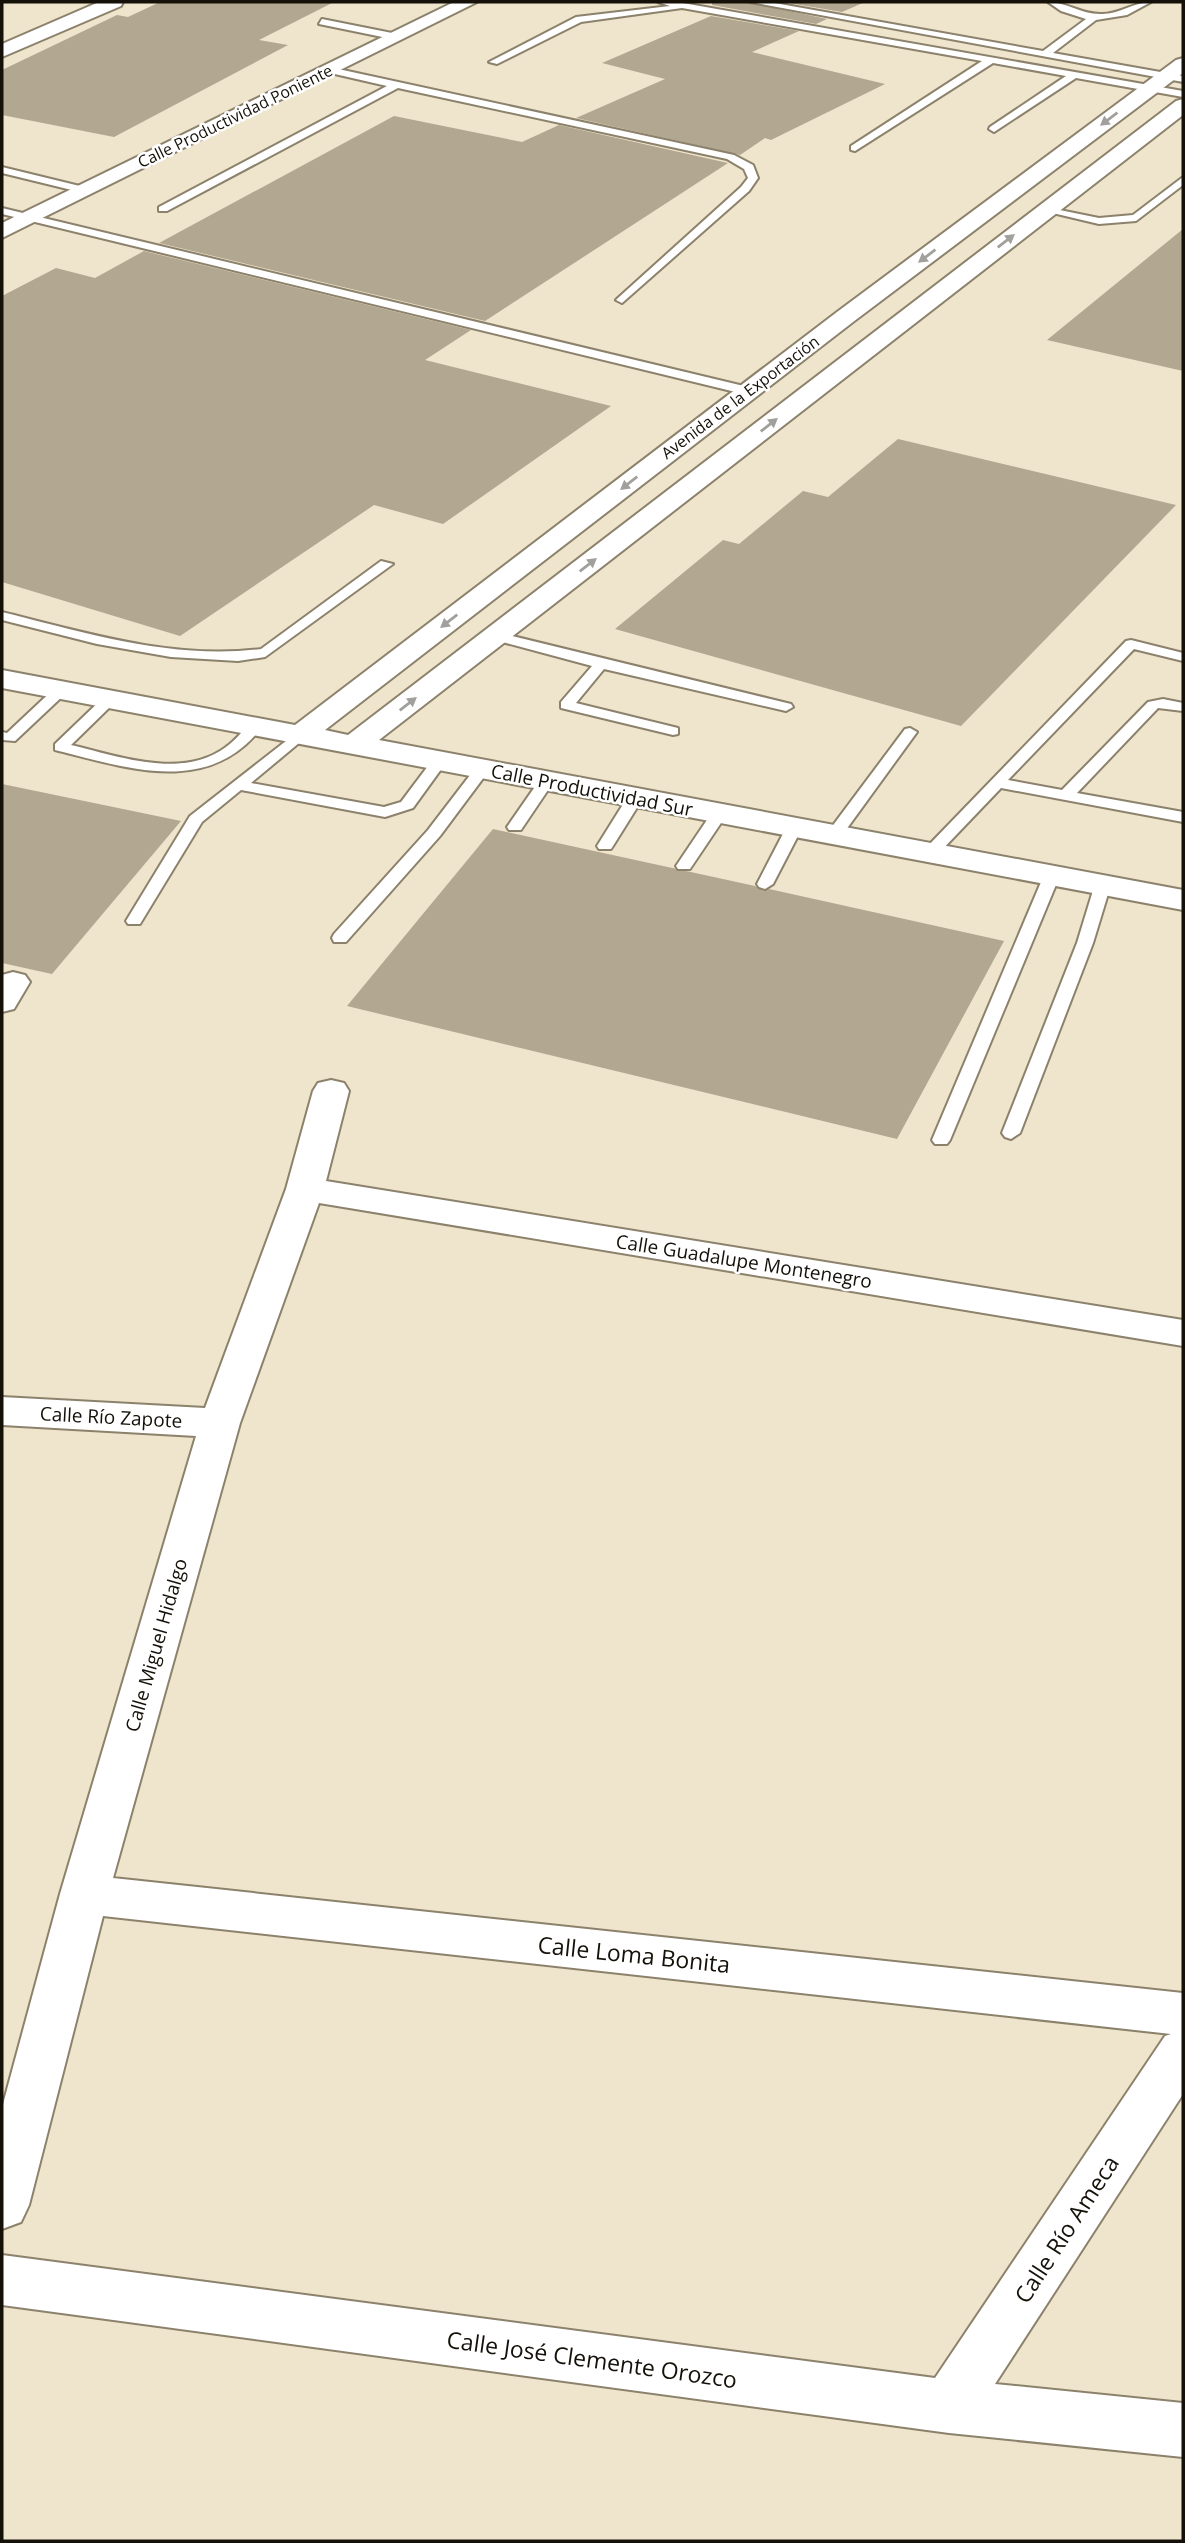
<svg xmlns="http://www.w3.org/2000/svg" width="1185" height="2543" font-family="'Open Sans',sans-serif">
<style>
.building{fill:#b2a791}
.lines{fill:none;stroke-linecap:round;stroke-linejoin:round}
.service-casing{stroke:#8c826c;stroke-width:4}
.minor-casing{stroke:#8c826c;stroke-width:4}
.service{fill:#fff;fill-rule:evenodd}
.minor{fill:#fff;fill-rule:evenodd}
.oneway{fill:#a1a09d}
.labels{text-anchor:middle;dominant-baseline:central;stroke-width:5;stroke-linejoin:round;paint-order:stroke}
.far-street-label{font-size:16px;fill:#151109;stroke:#fff}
.street-label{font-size:19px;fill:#151109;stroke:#fff}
.near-street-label{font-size:23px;fill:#151109;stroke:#fff}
</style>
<rect width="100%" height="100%" fill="#efe4cc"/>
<path class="building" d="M160,2H334L259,40L288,45L114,137L2,115V70L117,15L128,17Z
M712,2H747L827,19L816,24L712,5Z
M783,2H865L842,12Z
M711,16L799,31L752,52L885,84L771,140L765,138L740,155L576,118L665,79L602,63Z
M394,116L522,142L559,125L728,163L485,321L159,243Z
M1183,229V371L1047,340Z
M144,251L471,330L425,360L611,406L443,524L374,505L180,636L2,582V296L56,268L95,278Z
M898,439L1176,505L961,726L615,629L723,540L739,544L803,491L828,497Z
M2,784L181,821L52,974L2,963Z
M493,829L755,886L764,891L769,889L1004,941L897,1139L347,1006Z"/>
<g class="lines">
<defs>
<path id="service" d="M658,2H677L1183,91V97L1076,78L994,132L989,129L990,127L1066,76L993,63L855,151L851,150V146L982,61L682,8L581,22L497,64L489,62L576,17L670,6Z
M750,2H769L1043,51L1086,19L1061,11L1048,2C1067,2 1082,15 1102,14C1120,14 1134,2 1151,2L1127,15L1096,20L1053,53L1183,76V82Z
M322,19L397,34L402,37L397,40L319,24Z
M329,67L734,155L753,165L758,178L749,191L622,303L616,300L618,298L741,187L748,178L744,169L727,159L398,88L167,211H159V207L387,86L326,72Z
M2,167L88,188L89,190L84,193L2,173Z
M1183,177V185L1136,221L1099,224L1040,210L1045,207L1099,218L1133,215Z
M2,208L748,387L754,391L748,395L2,214Z
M381,561L393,564L265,657L238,661L171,657L97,644L2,620V612C86,633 174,660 261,649Z
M496,632L791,704L793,707L786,711L604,669L576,703L678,728V734L673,735L561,708V702L592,666L491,639L489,636Z
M1131,640L1183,653V661L1134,649L1008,780L1062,790L1148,702L1163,699L1183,703V711L1158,708L1077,793L1183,812V822L1001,788L936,856H924V850L1126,641Z
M61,686L66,687V693L15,741L2,740V732L7,733L56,687Z
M109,696L116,700L114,703L71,745C118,756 182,780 226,747C235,741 242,731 250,724L255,723L262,727C208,797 128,768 55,750V744L104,697Z
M910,728L917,732L840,838H828V832L905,729Z
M300,730L308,735L305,738L251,783L384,807L401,802L434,758H444L447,761L413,808L385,817L241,790L202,822L140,924H128L126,921L190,816Z
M482,764L490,769L440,836L346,942H334L332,938L334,934L428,830L477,766Z
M546,776L554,781L523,827L521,830H509L507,827L541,778Z
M635,793L643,798L613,846L611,849H599L597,846L627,798Z
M719,809L727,814L692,866L690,869H678L676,866L713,811Z
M794,823L802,828L773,884L765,889L759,887L757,884L786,828Z
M1052,870L1060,875L950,1140L947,1144H935L932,1140L1044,875Z
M1103,879L1111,884L1093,943L1020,1133L1011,1139L1005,1137L1002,1133L1077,943L1095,884Z"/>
<path id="minor" d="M99,2H123L121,6L2,57V44Z
M454,2H477L2,238V223Z
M1183,58V73L853,322L325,730L348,735L1176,101L1183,99V115L379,740L1183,890V910L2,688V670L295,725L837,312L1176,60Z
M13,972L25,975L30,982L14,1009L2,1012V975Z
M331,1080L344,1083L349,1091L326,1181L1183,1320V1346L319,1203L240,1423L113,1878L1183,1993V2094L995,2384L1183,2403V2457L949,2433L2,2305V2255L935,2378L1165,2036L1171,2034L103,1916L29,2205L21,2222L2,2229V2108L60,1894L196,1436L2,1425V1397L205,1408L286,1189L313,1091L318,1083Z"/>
</defs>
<use href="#service" class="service-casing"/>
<use href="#minor" class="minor-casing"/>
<use href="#service" class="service"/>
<use href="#minor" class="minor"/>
</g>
<defs><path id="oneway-solid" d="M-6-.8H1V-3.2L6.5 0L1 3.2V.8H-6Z" transform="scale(1.75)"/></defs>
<g class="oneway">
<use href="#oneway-solid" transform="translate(1109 119) rotate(143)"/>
<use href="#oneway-solid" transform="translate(1006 241) rotate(-38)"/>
<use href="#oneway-solid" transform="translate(927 256) rotate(143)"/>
<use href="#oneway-solid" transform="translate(769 425) rotate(-38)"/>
<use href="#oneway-solid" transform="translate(629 483) rotate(142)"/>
<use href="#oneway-solid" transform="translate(588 565) rotate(-38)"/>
<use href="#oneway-solid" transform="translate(449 621) rotate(142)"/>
<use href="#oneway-solid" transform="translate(408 704) rotate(-38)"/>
</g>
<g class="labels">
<g class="far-street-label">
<text transform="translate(235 116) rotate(-26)">Calle Productividad Poniente</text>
<text transform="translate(740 397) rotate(-37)">Avenida de la Exportación</text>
</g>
<g class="street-label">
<text transform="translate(592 790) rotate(11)">Calle Productividad Sur</text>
<text transform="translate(744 1261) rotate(9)">Calle Guadalupe Montenegro</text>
<text transform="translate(111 1417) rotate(3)">Calle Río Zapote</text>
<text transform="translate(156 1645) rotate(-74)">Calle Miguel Hidalgo</text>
</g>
<g class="near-street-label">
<text transform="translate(634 1954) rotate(6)">Calle Loma Bonita</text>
<text transform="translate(1066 2229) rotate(-57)">Calle Río Ameca</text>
<text transform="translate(592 2359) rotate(8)">Calle José Clemente Orozco</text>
</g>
</g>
<rect width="1185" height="2543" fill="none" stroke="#151109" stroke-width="7"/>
</svg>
